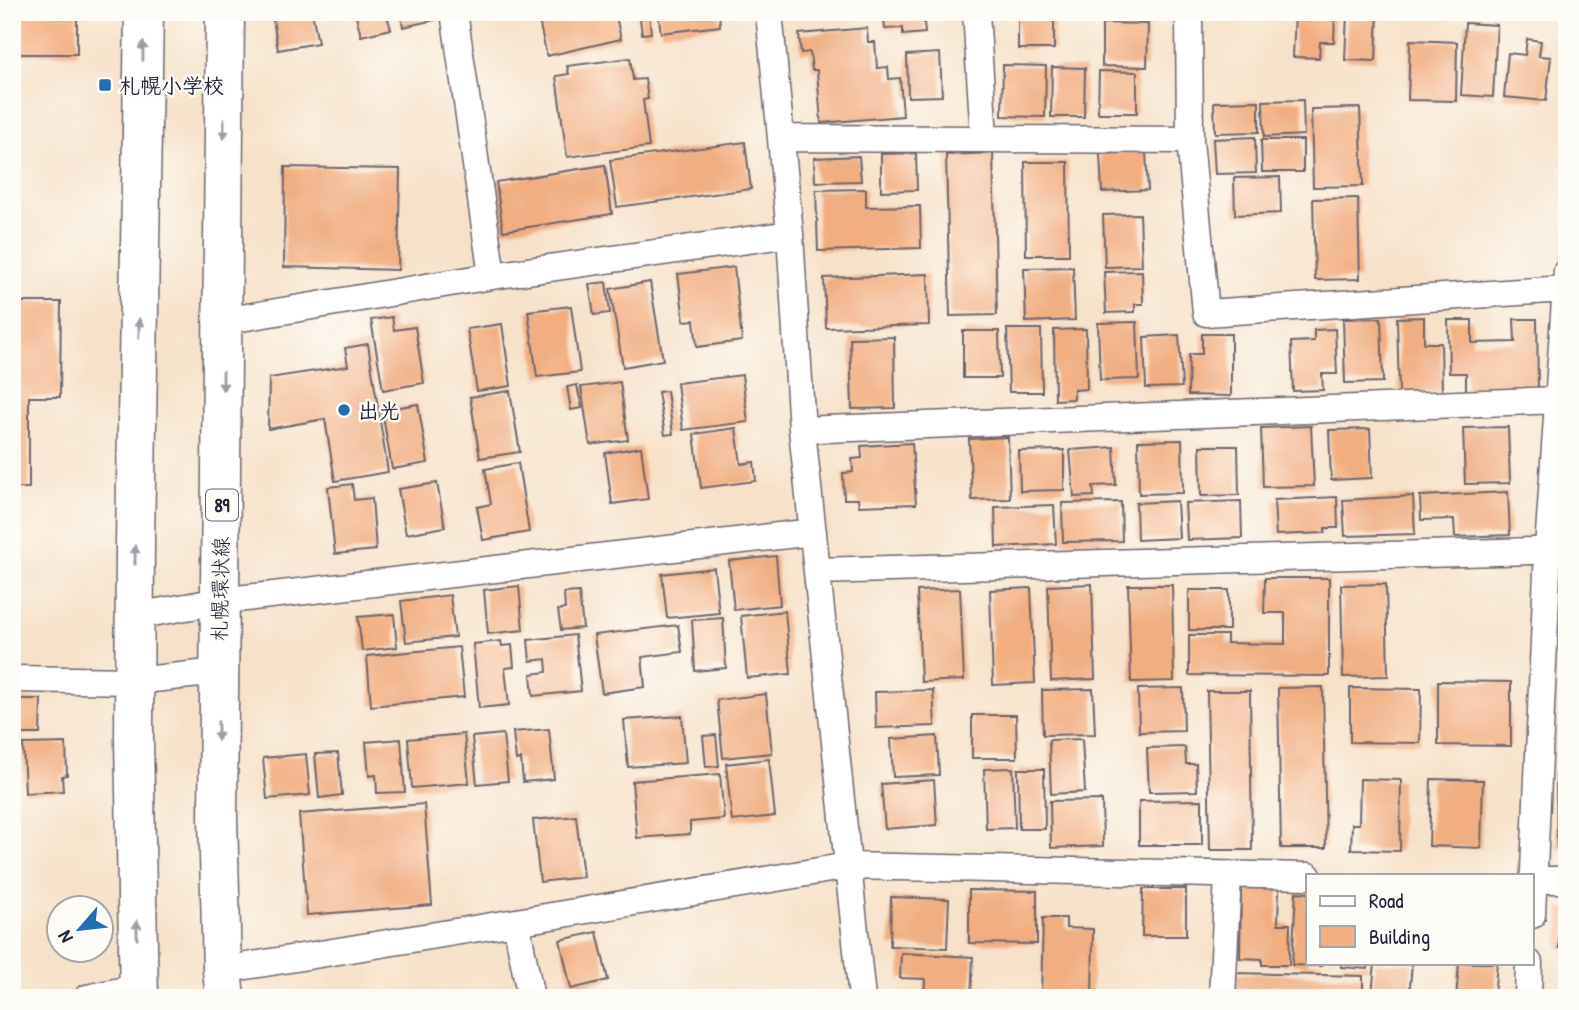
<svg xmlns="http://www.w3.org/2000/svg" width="1579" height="1010" font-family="'Patrick Hand','Klee One',sans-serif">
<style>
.building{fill:#f1af81}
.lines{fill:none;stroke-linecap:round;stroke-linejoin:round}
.minor-casing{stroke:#6c656d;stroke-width:29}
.primary-casing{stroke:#6c656d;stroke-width:41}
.minor{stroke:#fff;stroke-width:26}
.primary{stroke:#fff;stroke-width:38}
.oneway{fill:#9c9ca7}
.poi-dot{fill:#1f6fb2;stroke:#fdfcf7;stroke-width:2.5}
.labels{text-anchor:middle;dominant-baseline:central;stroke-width:5;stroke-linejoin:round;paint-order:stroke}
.shield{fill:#fdfcf7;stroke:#646373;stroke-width:2}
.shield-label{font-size:19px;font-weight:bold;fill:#22223b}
.poi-label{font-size:21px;font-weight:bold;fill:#22223b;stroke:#fdfcf7;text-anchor:start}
.street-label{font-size:21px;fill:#22223b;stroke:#fdfcf7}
</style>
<rect width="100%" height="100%" fill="#fdfcf7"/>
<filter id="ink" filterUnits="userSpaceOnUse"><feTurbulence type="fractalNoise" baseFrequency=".0143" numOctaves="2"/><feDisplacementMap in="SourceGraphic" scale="14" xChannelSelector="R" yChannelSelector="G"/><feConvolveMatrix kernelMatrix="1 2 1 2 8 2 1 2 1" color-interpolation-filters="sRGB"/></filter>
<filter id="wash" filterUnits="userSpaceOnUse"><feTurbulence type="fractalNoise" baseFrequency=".00686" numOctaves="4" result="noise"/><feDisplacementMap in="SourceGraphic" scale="28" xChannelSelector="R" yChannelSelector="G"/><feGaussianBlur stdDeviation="1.57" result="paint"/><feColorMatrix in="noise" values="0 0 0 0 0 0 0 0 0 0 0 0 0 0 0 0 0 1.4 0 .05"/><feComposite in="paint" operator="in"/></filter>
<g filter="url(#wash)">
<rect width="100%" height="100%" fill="#f6e2cb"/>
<g id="blocks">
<path class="building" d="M12,12H77V54H12Z
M276,12H312L318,43L278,50L272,13Z
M355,12H386L391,29L361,36Z
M400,12H438L439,19L403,27Z
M537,12H615L621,39L547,56Z
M639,12H649L651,33L642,34Z
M658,12H719L720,26L661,33Z
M808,12H847L848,14L808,17Z
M883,12H923L925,33L903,35V28L885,29Z
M1018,12H1054V49H1018Z
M1094,12H1136V19H1094Z
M1212,12H1251L1252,15L1212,16Z
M1295,12H1335L1334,42H1320L1319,58L1293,57Z
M1347,12H1378L1376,61L1345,60Z
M1102,23L1148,24L1147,67L1102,66Z
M1465,23L1497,25L1493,97L1461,95Z
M867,28L868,42H875L877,68L888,67L889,79L900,78L903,116L821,123L817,70H812L810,52L801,53L799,34Z
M1527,39L1541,41L1539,56L1551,57L1546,101L1504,97L1508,53L1525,55Z
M1410,40L1457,42L1456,101L1408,100Z
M940,53L942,96L908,97L907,55Z
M630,58L633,80L645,79L648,99L643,100L649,147L567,157L556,76L569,74L567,66Z
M1003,65L1046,66L1045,117L1002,116Z
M1052,67L1085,68L1084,117H1051Z
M1099,71L1137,72V113H1098Z
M1303,100L1304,135L1264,137L1263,101Z
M1259,101V132L1215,133L1214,102Z
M1360,108L1363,186L1313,187L1311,109Z
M1255,137L1256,173L1215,174L1213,139Z
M1261,140H1303V172H1262Z
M745,142L751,189L617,207L610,160Z
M1146,152L1148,190L1102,192L1100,154Z
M916,153L917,190L881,191V154Z
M993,153L997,315L950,316L946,155Z
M859,156L861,181L815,182L814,158Z
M1025,162H1068L1069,255H1026Z
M605,165L612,214L503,231L496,182Z
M285,167L400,169L398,270L284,267Z
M1280,177L1281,213L1235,215L1234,178Z
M866,189V207L920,206L921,248L818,251L816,190Z
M1358,198L1360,279L1315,280L1313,199Z
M1140,214L1142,266L1105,267L1103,215Z
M734,267L742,341L697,347L694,320L684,321L678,274Z
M1073,267L1075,320L1026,322L1024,268Z
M1142,271L1143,304H1135V312L1106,313L1104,272Z
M928,274L929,325L826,328L824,278Z
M606,282L610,313L594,315L589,284Z
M650,282L663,360L623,367L610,289Z
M12,302H61L60,397H29V488H12Z
M571,306L580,372L537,377L528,311Z
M392,317L394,330L415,327L424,383L383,390L371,320Z
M1424,317V343H1441L1442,392L1399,393L1397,318Z
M1381,318L1383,382L1345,383L1343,319Z
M1514,319H1537L1538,390L1466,391V373H1449L1448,320H1472V343L1515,342Z
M1137,322L1139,379L1100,380L1098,323Z
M502,324L511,386L477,391L467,329Z
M1007,329H1041L1042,392H1009Z
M1086,329L1087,389L1074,390V399L1055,400L1054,330Z
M1335,329L1337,374H1322L1323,390L1293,391L1291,342L1314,341V330Z
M963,331H999L1000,378H963Z
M1202,334H1231V396L1188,395L1189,354H1202Z
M1179,335L1182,387L1146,388L1144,337Z
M894,337L895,408L852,409L850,338Z
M368,344L388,472L335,481L325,419L268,429L269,378L348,366L345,348Z
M742,375L748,422L683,430L677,383Z
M620,382L628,440L590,445L581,387Z
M577,385L582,408L571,410L567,387Z
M510,391L520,452L480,458L470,397Z
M667,391L673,434L665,435L658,392Z
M418,404L428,463L392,469L382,410Z
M1311,426L1314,486L1263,487L1261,428Z
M1508,427L1510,483L1465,484L1463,428Z
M736,428L741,464L754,462L756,481L701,488L694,434Z
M1370,429L1372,478L1331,480L1329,430Z
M1008,437L1010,499L972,500L969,439Z
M1182,440L1183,493L1139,494L1138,441Z
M912,443L916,504L859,506L858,499H844L843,473L853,472L852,459L862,458L861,446Z
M1200,446H1238L1239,495L1201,496Z
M641,447L648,499L612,504L605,453Z
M1114,447L1116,485L1093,486L1094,496L1074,497L1070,450Z
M1064,450V490L1020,491L1019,451Z
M518,463L529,532L483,540L477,507L491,504L485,469Z
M437,483L445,527L406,534L398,489Z
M352,484L354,500L372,498L376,550L335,554L328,487Z
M1508,492L1510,535L1455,537L1454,519L1421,520L1420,496Z
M1413,496L1415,534L1345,536L1343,500Z
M1337,497L1338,528H1325V533L1276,535L1274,500Z
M1177,501L1179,538L1137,540L1136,503Z
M1241,501L1242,538L1187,540L1185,503Z
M1121,502L1122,541L1063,542L1062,503Z
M1054,505L1056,544L996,547L995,507Z
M776,556L780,605L734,610L729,561Z
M714,568L719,613L667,618L662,574Z
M1265,578H1329V676L1189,675V635H1227V643L1285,644V613H1264Z
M1092,584L1095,679L1051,681L1048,586Z
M1386,584L1388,676L1343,677L1341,585Z
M1128,585H1172L1174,681L1131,682Z
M519,586L523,630L488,634L484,590Z
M1031,588L1035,683L993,685L990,590Z
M960,589L964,680L921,682L917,591Z
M1189,590H1229V630H1189Z
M579,592L583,628L561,630L558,610L565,609L564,593Z
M450,595L455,637L406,642L401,601Z
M785,611L791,674L747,678L741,616Z
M394,614L397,647L362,651L358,617Z
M723,618L726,668L695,671L692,620Z
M678,625L682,652L642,657L645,687L602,693L594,635Z
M575,635L581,691L533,696L531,674L547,672L546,659L530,661L528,640Z
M501,641L502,646L512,645L514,667L505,668L509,705L479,708L473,644Z
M459,647L464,697L371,706L367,656Z
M1438,681L1511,682V746L1438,745Z
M1323,687L1326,848H1281L1278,688Z
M1183,688L1184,731L1139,732L1138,689Z
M1350,688L1421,689L1420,743L1350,742Z
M1093,689L1095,734L1043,735L1042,690Z
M933,690L935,726L876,728L875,692Z
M1207,691H1250L1252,850H1210Z
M766,694L772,753L723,758L717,700Z
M16,699H41L40,734H15Z
M972,715H1016L1017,758H972Z
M682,716L686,763L628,767L624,720Z
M549,729L554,779L523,782L521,759L516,760L513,732Z
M464,734L469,783L412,788L408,739Z
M503,734L508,781L477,784L472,737Z
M716,735L719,766L706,767L703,736Z
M937,736L939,775L893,777L891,739Z
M401,739L405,792L377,793L376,775L369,776L366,742Z
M1082,739L1085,792L1051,794L1049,740Z
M66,743L67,775L62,776L63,791L25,793L23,744Z
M1185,747L1186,764H1196L1197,791L1149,792L1147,748Z
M338,753L342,795L319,798L315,754Z
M306,754L310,795L267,799L263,758Z
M769,759L775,816L732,821L726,764Z
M1013,768L1015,828L986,829L984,769Z
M1018,769H1044L1045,829H1019Z
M720,774L724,819L690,822V834L637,838L632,781Z
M1556,775H1567V847H1557Z
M1360,779L1401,780L1400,851L1351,850L1352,824H1359Z
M1431,779L1483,780L1481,848L1429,846Z
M934,780L937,825L885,829L881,784Z
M1102,800L1103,846L1051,848L1050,801Z
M1202,800V845H1139V801Z
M424,804L432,905L307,915L299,814Z
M576,816L583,877L540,882L533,820Z
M1241,887L1279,888L1278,924H1290L1289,965H1262V959L1240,958Z
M1143,889H1186V936H1142Z
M969,890L1037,891V944L969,943Z
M1296,892L1308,893V963H1321V966L1292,965Z
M891,897L949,899L947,948L890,946Z
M1560,908H1567V948H1559Z
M1043,918H1066V928L1093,929L1092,998H1041Z
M597,932L608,980L571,989L560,940Z
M901,953L973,957L971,998H924L925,979L900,978Z
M1341,963H1369L1368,969L1341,967Z
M1375,963H1412L1409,998L1372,995Z
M1459,963H1497L1494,998H1456Z
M1235,973L1363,976V998H1234Z"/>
</g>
</g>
<g filter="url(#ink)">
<use href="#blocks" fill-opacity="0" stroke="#6c656d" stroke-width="2"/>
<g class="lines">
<defs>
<path id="minor" d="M454,12L492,276
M769,12L790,234L802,430L862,998
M976,12L984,138
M781,138L1190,140L1189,12
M1190,140L1206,313L1565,289
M223,321L492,276L790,234
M802,430L1557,400
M817,571L1567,550
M135,616L220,601L813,532
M12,679L134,681L218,672
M1532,880H1567
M1532,915L1548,549L1567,271
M516,922L531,998
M222,970L516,922L848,866L1308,876
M87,998L139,987
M1222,998L1228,875
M1528,998L1529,963"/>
<path id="primary" d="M139,998L134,739L135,542L144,12
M225,998L222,970L218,817L225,12"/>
</defs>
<use href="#minor" class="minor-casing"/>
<use href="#primary" class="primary-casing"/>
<use href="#minor" class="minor"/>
<use href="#primary" class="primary"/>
</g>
<defs><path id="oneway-solid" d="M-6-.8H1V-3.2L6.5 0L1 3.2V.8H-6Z" transform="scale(1.75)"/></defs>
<g class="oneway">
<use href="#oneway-solid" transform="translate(143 51) rotate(-89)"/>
<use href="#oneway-solid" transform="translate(224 129) rotate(90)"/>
<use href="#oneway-solid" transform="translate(139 328) rotate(-89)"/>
<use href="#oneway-solid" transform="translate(223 381) rotate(90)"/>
<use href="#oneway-solid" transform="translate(135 555) rotate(-90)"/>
<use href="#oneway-solid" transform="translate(218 731) rotate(90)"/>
<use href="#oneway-solid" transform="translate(137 930) rotate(-91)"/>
</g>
</g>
<g class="poi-dot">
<rect x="98" y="78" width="14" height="14" rx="3.5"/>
<circle cx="344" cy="410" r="7"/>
</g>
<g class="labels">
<rect class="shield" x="206" y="489.5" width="32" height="31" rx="5"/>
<g class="shield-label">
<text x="222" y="505">89</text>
</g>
<g class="poi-label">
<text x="119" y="85">札幌小学校</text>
<text x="358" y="410">出光</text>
</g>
<g class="street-label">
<text transform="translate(220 589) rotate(-89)">札幌環状線</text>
</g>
</g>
<rect width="1579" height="1010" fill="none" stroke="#fdfcf7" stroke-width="42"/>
<rect x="1306" y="874" width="228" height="91" fill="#fdfcf7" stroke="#a5a5ac" stroke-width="2"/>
<rect x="1320" y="896" width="35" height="10" fill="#ffffff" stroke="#a5a5ac" stroke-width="2"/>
<text x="1369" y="908" font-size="21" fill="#22223b">Road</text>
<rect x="1320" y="926" width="35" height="21" fill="#f1af81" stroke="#a5a5ac" stroke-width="2"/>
<text x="1369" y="944" font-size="21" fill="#22223b">Building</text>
<g transform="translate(80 929) rotate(242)"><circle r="33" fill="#fdfcf7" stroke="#a5a5ac" stroke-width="2"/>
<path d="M0-5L12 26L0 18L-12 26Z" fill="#1f6fb2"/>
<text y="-10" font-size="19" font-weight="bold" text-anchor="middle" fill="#22223b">N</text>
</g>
</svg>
